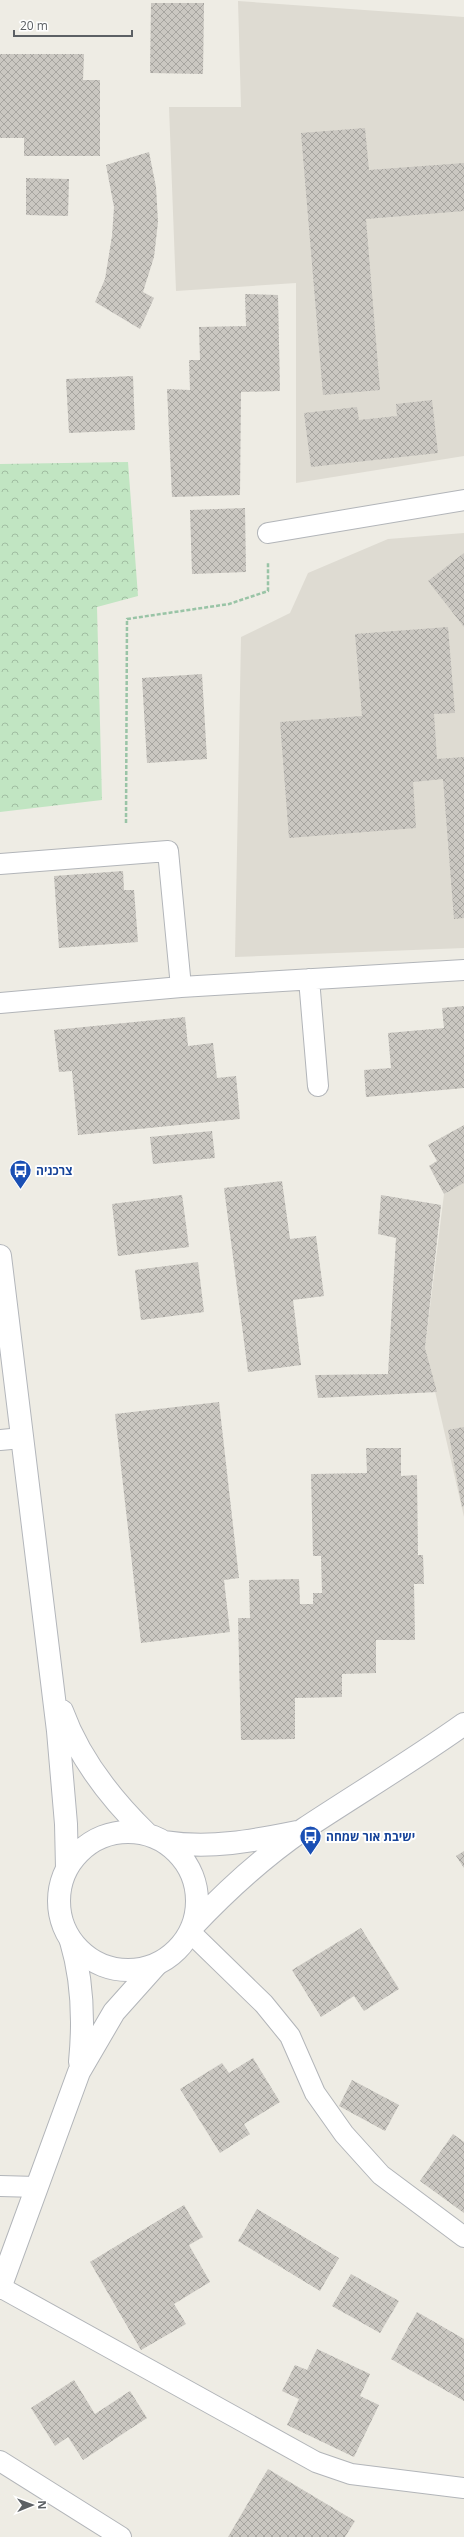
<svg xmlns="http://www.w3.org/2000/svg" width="464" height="2537" font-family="'Open Sans',Heebo,sans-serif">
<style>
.education{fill:#dedbd2}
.forest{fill:url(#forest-crowns)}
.building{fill:url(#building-cross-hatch)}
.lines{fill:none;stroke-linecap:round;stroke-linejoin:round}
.lane-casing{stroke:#b2b5b9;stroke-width:22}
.street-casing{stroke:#b2b5b9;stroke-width:24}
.secondary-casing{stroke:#b3b6bb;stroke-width:24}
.path{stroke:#99c4a6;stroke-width:2.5;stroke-dasharray:4 2;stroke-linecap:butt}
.lane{stroke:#fff;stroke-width:20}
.street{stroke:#fff;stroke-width:22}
.secondary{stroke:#fff;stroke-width:22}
.labels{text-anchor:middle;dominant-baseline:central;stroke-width:4;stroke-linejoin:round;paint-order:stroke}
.transit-label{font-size:12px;font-weight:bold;fill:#164399;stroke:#fff;text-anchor:start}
</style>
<defs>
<pattern id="forest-crowns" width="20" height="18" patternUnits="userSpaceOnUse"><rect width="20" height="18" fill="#c1e5c2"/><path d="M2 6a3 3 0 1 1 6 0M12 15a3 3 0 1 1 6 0" fill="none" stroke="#a0bda1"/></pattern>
<pattern id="building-cross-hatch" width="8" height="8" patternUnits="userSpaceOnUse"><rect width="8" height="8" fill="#cac7c1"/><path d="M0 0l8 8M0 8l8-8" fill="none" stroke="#a7a5a0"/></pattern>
</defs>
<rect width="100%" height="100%" fill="#eeece4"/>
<path class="education" d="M238,1L464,17V456L296,483V283L176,291L169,107H241Z
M464,533V948L235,957L241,637L290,613L308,573L388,539Z
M464,1183V1517L425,1348L444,1194Z"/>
<path class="forest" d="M128,462L138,596L97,607L102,800L0,812V464Z"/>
<path class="building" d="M151,3H204L203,74L150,73Z
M0,54H84L83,80H100V156H24V138H0Z
M365,128L369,170L464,163V211L366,219L380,390L323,395L301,133Z
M149,152L156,187L158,222L154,257L143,292L154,298L140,329L95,302L105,279L112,236L114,207L106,165Z
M26,178L69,179L68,216L26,215Z
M245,294L278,295L280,391L241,392L240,495L172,497L167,389L190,390L189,360H200L199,327L246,326Z
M133,376L135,430L69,433L66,379Z
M432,400L438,453L311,467L304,413L357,407L359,420L397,416L396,404Z
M245,508L246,572L192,574L190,510Z
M464,553V627L428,581Z
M448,627L455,713L434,714L437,759L464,757V918L454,919L443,779L413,782L416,828L289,838L280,722L362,716L355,634Z
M202,674L207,759L147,763L142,678Z
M123,871L124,890H134L138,942L59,948L54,876Z
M464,1006V1088L366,1097L364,1070L391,1068L388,1033L444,1028L442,1008Z
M185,1017L188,1046L213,1043L217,1078L236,1076L240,1119L78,1135L72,1071L59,1072L54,1030Z
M464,1125V1183L444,1194L429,1166L437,1161L428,1145Z
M212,1131L215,1158L153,1164L150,1137Z
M282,1181L290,1239L316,1236L324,1296L293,1300L301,1365L248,1372L224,1188Z
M182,1195L189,1247L118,1256L112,1204Z
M381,1195L441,1205L425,1348L437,1392L318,1398L315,1375L388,1374L396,1238L378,1234Z
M198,1262L204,1312L141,1320L135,1270Z
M219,1402L239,1578L224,1580L230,1632L141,1643L115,1414Z
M464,1427V1506L462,1507L448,1430Z
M366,1448H401V1476L417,1475L418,1555H423L424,1584H414L415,1640H376V1673L342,1674V1697L295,1698V1739L241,1740L238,1618H250L249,1580L299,1579L300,1604H313V1593H322L321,1556H313L311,1474L367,1473Z
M464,1851V1868L456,1856Z
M361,1928L399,1989L364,2011L354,1996L321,2017L292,1970Z
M253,2058L280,2102L244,2124L250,2134L220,2153L180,2089L222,2063L229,2073Z
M352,2080L399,2105L385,2131L339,2106Z
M453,2134L464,2142V2213L420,2181Z
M184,2205L203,2237L189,2245L210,2282L174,2304L186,2324L141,2350L90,2262Z
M257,2209L339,2258L320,2291L238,2241Z
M351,2274L399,2301L380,2333L332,2306Z
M417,2312L464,2339V2401L391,2359Z
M317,2349L370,2374L360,2396L379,2405L354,2457L287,2425L299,2399L282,2391L295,2365L307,2370Z
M74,2380L95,2414L130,2391L147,2418L83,2460L68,2437L55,2446L31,2408Z
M268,2469L355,2521L345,2537H228Z"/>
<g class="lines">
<defs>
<path id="lane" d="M268,533L464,500
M0,864L168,851L181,987L0,1003
M309,979L318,1086
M181,987L464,970
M0,1440L22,1438
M190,1932L264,2004L290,2036L315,2093L344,2134L381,2175L464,2237
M0,2186L37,2187
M0,2287L316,2462L351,2474L464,2488
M0,2461L121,2537"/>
<path id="street" d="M71,1941C83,1981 84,2021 80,2062
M0,2288L79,2072L114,2012L156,1965"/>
<path id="secondary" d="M0,1256L58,1731L66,1824L67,1868
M62,1711C79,1758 112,1800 147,1834
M59 1901a69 69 0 1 1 138 0a69 69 0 1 1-138 0Z
M165,1842C210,1849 253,1841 297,1832
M192,1927C226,1891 263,1857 304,1829C357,1794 412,1761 464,1724"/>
</defs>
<use href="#lane" class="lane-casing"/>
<use href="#street" class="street-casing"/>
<use href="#secondary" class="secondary-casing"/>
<path class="path" d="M126,823L127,619L229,604L268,591V563"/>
<use href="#lane" class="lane"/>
<use href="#street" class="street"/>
<use href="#secondary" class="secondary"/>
</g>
<defs>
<symbol id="bus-pin" viewBox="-11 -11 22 30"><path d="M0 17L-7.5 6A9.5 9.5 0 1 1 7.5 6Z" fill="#1a4fb4" stroke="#fff"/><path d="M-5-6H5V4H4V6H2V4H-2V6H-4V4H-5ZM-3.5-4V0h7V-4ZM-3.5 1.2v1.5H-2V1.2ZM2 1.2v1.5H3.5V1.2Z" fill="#fff"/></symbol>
</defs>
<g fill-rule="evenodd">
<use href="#bus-pin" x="8" y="1158" width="25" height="34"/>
<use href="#bus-pin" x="298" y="1824" width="25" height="34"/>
</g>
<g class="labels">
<g class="transit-label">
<text x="36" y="1170">צרכניה</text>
<text x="326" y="1836">ישיבת אור שמחה</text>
</g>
</g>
<g transform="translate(32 2505) rotate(89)" stroke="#ffffff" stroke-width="3" paint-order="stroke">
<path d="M0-3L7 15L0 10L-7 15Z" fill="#5c6064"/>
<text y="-6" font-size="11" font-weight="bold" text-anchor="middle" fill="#5c6064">N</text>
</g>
<path d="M14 30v6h118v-6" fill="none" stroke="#5c6064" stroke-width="2"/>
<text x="20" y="30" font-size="12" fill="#5c6064" stroke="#ffffff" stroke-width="3" paint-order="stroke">20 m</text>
</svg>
